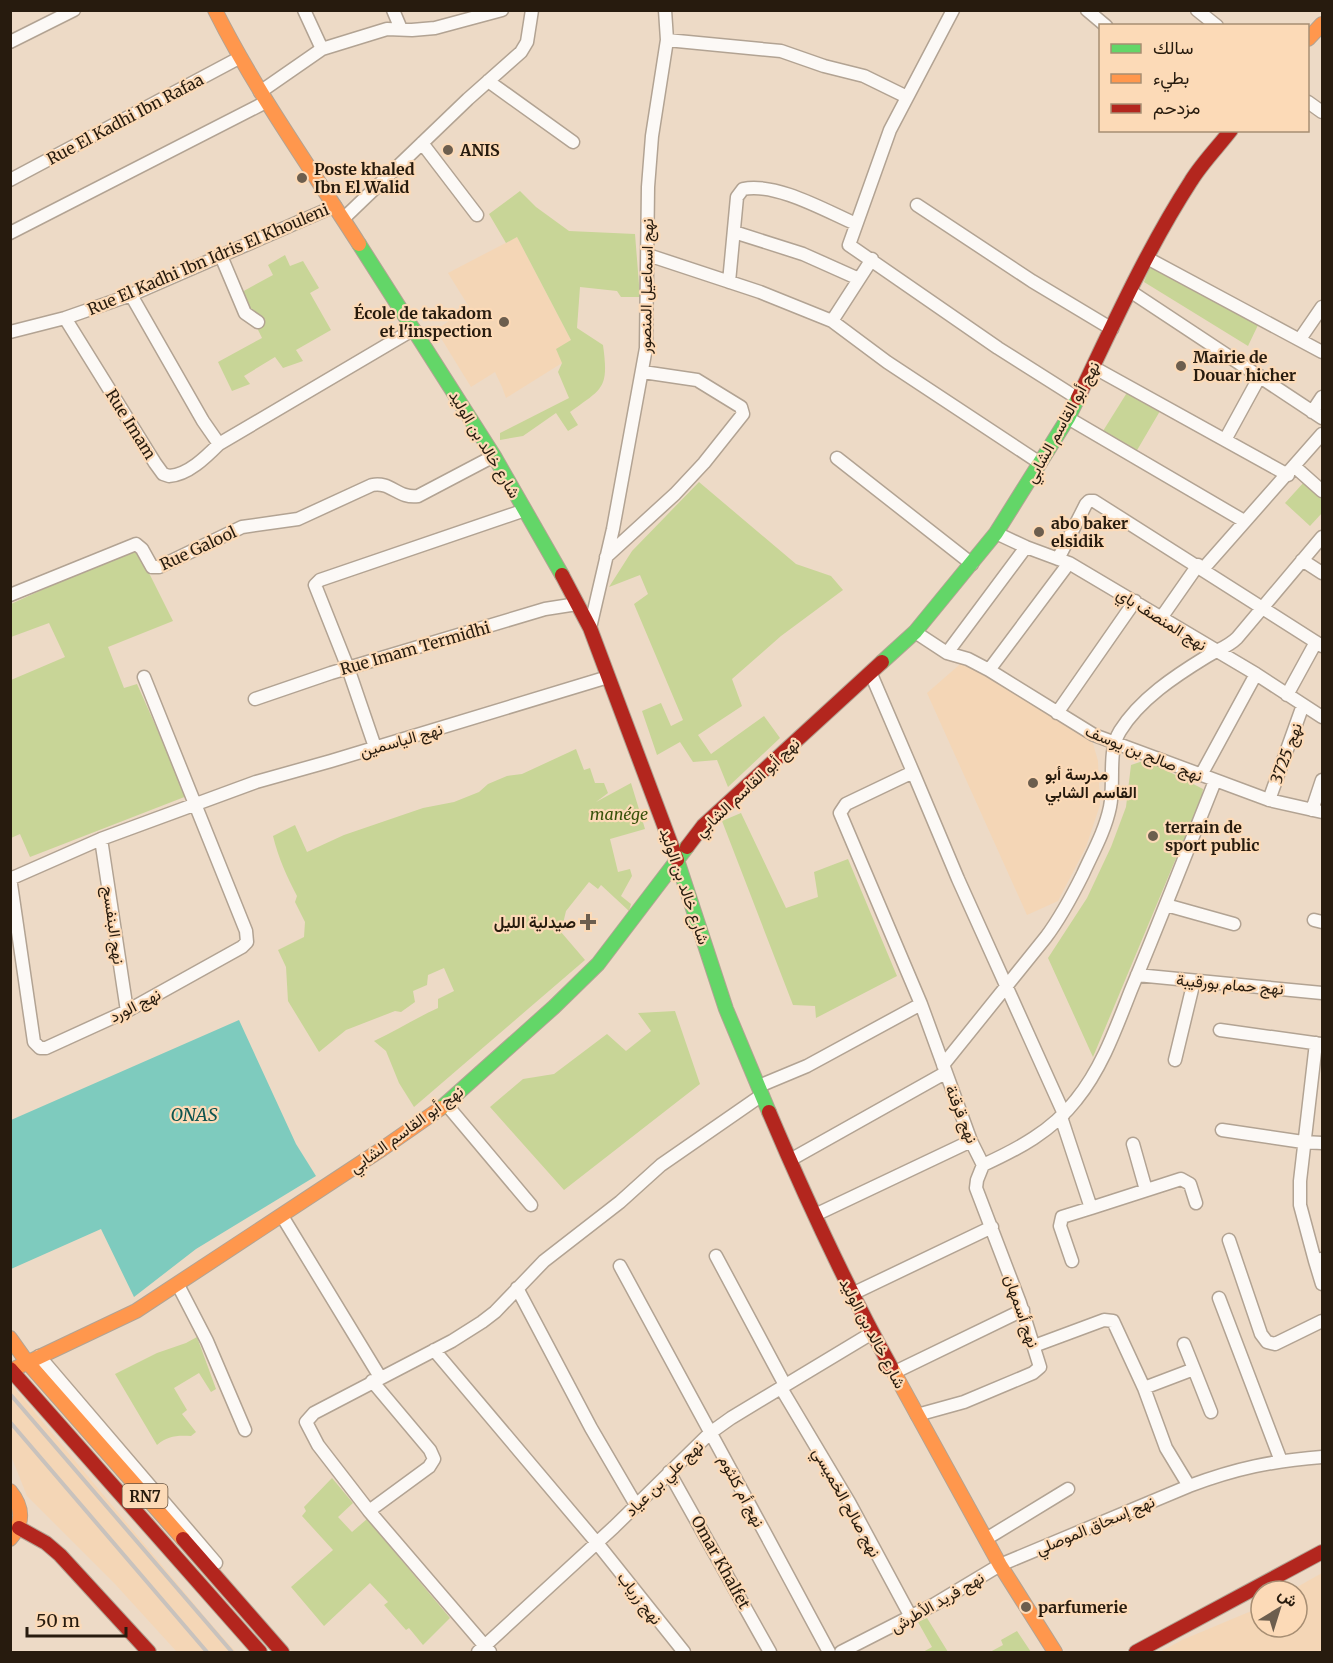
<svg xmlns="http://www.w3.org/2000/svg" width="1333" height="1663" font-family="Merriweather,Vazirmatn,serif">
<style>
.built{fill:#f4d6b6}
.green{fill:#c8d597}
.water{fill:#7ecbbe}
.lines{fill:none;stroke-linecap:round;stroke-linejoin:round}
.street-casing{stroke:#b2a393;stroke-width:15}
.fast-casing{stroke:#b2a393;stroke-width:16}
.slow-casing{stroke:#b2a393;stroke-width:16}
.jam-casing{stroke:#b2a393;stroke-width:16}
.street{stroke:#fcf9f6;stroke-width:12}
.fast{stroke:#63d668;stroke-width:14}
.slow{stroke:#ff974d;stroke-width:14}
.jam{stroke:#b3261e;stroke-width:14}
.rail{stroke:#c8c2bd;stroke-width:4}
.poi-dot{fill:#6c5e4e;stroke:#fcdab7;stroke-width:2}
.labels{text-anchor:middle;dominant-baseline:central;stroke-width:4.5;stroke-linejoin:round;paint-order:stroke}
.shield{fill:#fcdab7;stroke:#675441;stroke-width:1.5}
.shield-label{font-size:15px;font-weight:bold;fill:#271b0e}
.street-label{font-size:16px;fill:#271b0e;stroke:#fcdab7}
.poi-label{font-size:16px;font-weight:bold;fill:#271b0e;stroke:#fcdab7;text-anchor:start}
.park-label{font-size:16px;font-style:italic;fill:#38510a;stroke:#fcdab7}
.water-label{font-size:18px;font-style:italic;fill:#0e544f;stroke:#fcdab7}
</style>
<rect width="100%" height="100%" fill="#eddac6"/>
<path class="built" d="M517,237L571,340L562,363L506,398L502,387L495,372L471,387L436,330L469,307L448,273Z
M966,659L1089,729L1098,761L1100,805L1086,847L1058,901L1027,915L927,693Z
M11,1384L205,1617L236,1652H177L115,1584L27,1496L11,1456Z
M1322,1573V1652H1160L1182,1640L1261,1607V1627H1297V1591H1290Z"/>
<path class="green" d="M520,191L536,207L569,231L635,234L640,297H621L617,291L580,287L577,328L603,345C609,389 603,388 570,412L578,425L568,431L556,413L523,436L500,440V433L569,398L558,372L562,363L556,349L571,340L517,237L506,243L489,214Z
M285,255L290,266L303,261L319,288L310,293L331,330L296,350L303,361L283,368L275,357L244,376L250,384L232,391L218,362L262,338L240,293L273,275L268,265Z
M1150,266L1259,323L1248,346L1144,282Z
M1128,391L1160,411L1136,452L1103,431Z
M1305,481L1322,496V513L1310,526L1285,503Z
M699,482L796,564L831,576L843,590L781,636L732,679L742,706L698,735L711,754L764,716L780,738L728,787L717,760L693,762L680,742L657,755L642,711L661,703L671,726L683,720L634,604L648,594L640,575L609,587L632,551Z
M136,547L173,621L108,647L124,688L137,684L187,796L30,857L20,834L11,838V680L65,657L49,623L11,637V604Z
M576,749L584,770L590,768L595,783H604L608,793L596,802L631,783L645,829L610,839L618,872L630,869L632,876L621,896L631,904L629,911L601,885L598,889L589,882L566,911L561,932L585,960L414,1107L399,1083L386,1051L374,1041C396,1031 416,1018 438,1008V999L454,991L444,968L428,975L427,985L413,991L415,1002L401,1012L395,1011L346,1030L319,1052L288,1001L286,967L278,950L304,937L305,922L295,902L297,896C287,877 278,857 273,836L295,825L307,852L344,835L423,808L454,802L479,792L488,784L507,776L522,774Z
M1146,760L1203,789L1202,796L1093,1057L1048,958L1087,898L1111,847L1126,807L1131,765Z
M741,813L786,908L818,897L814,872L848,859L897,976L816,1018L815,1006L793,1005L722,821Z
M675,1011L700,1084L564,1190L490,1107L523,1079L554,1074L607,1034L626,1051L651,1031L638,1013Z
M197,1337L216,1389L211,1392L199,1373L174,1388L187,1410L182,1414L196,1432L191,1436C177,1435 167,1436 157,1445L115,1374L157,1353L186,1343Z
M332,1478L353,1503L338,1517L352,1532L367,1519L450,1618L423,1645L409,1628L406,1630L384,1605L388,1602L370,1583L324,1626L291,1587L333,1550L302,1516L306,1511L304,1507Z
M927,1618L948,1652H923L932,1647L918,1622Z
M1017,1631L1031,1652H990L1003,1645L1001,1640Z"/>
<path class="water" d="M239,1020L296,1144L316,1176L196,1249L134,1297L101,1229L11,1269V1120Z"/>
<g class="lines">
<defs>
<path id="street" d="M304,10L322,49
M393,10L401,29
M953,10L890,130L849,245L998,348L1077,398
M1087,10L1106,26
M1197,10L1217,26
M667,40L781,51L824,66L864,76L907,97
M10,42L74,10
M488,81L573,142
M260,92L322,49L387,29L412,30L435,28L502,10
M1308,102L1322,112
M422,143L477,215
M10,180L239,58
M917,205L1032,281L1112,329
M343,219L468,99L521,52L527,42L532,10
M734,232L803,254L859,279
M10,233L266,102
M648,255L760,292L832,321L887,362L1040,463
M221,256L245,313L258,322
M1147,258L1322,352
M729,282L737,197L743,189C776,182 826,211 856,224
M1130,291L1322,418
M131,295L203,421L219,444
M65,318L155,463L163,474L169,476C188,475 206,457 219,444L414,329
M832,321L872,259
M10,332L65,318L131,295L335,206
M1300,339L1322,307
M1093,367L1288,475
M1312,412L1322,397
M1068,418L1244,521
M1225,440L1260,376
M837,458L972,564
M1295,467L1322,491
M996,533L1026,547L1069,563L1256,674L1322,717
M606,557L675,494L704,463L743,414L741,407L697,380L643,372
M1058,559L1086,504L1089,501H1094L1322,646
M1302,560L1322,573
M1203,569L1322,434
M10,595L136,544L142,549L152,567H159L242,527L298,519L372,485C391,481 398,499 418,496L494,456
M1161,618L1198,565
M590,628L613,529L646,348L648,187L652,136L667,40L665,10
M915,632L947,653L968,659L989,670L1094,735L1269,800L1322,812
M947,653L1026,547
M989,670L1069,563
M871,674L913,772L846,804L840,813L921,1004L971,1141L983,1165C1018,1149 1052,1131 1076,1100C1102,1068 1116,1028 1131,990C1160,921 1187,851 1215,781
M1287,695L1316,642
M255,699L331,673L545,609L577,604
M1057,713L1135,601
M375,747L348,668L315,585L320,580L525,510
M913,772L958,879L1064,1114
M1201,775L1256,674
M1269,800L1303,705
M1312,810L1322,780
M101,839L127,1011
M10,877L34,1042L40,1048H46L127,1011L242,947L247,942L246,931L144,677
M10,879L101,839L256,782L331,761L608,677
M1166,905L1234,924
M1314,920L1322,922
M1137,975L1322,993
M1220,1030L1321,1044
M1175,1060L1194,981
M943,1065L1046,937C1061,917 1072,896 1083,874C1093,852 1105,831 1110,807C1115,782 1107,752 1120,731C1140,699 1175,676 1206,657C1217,650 1228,647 1237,638L1322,537
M759,1086L807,1066L921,1004
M446,1104L531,1205
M1061,1117L1091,1208L1062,1217L1060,1226L1072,1261
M1222,1130L1303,1142L1322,1143
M1133,1144L1146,1190
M790,1160L945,1073
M1091,1208L1181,1179L1190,1184L1196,1203
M815,1215L971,1141
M282,1216L380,1377
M1229,1240L1261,1334L1267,1342L1275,1344L1322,1321
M716,1256L785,1385
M1321,1259L1315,1261L1322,1284
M1315,1261L1300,1205V1181L1316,1043
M620,1266C690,1395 760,1523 829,1652
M178,1285L207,1341L245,1430
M517,1288L591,1428L636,1505
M852,1294L992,1227
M1219,1298L1281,1461
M1034,1346L1104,1320L1113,1321L1144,1388L1166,1448L1189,1486C1237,1468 1272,1461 1322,1457
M434,1350L597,1543L684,1652
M39,1356L216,1563
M1194,1369L1211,1412
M895,1372L1023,1310
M781,1388L849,1502L911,1617
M1144,1388L1194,1369L1184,1344
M917,1415L964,1402L1033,1373L1040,1367L1020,1303L976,1188L977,1180L983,1165
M669,1472L770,1652
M369,1511L429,1467L434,1459L430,1450L372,1381
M986,1539L1068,1489
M478,1652L614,1527L710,1433L731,1418L872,1333
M490,1652L369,1511L318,1445L306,1422L314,1413L452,1341L482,1322L495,1312L544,1261L620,1202L661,1165L762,1095
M841,1652L935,1604L1000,1565L1189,1486"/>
<path id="fast" d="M359,244L494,456L562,575
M882,662L915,632L996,533L1068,418L1078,398
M677,860L726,1009L769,1112
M441,1108L554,1007L598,964L687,847"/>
<path id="slow" d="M215,10C256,92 310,167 359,244
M1308,39L1322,24
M10,1338L27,1362L183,1539
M891,1367L1000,1565L1055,1652
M16,1368L136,1311L382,1149L441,1108
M10,1491C23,1507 24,1523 10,1539"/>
<path id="jam" d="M1078,398C1113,325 1147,249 1191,181C1202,163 1218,147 1231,130
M562,575L590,628L677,860
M687,847L703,826L882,662
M769,1112C806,1199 845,1284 891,1367
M10,1369L260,1652
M19,1528L46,1543L60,1555L149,1652
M183,1539L282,1652
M1136,1652L1322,1552"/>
</defs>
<use href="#street" class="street-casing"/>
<use href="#fast" class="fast-casing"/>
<use href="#slow" class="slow-casing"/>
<use href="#jam" class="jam-casing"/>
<use href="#street" class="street"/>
<use href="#fast" class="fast"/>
<use href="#slow" class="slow"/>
<use href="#jam" class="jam"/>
<path class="rail" d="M10,1394L232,1652
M10,1422L207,1652"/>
</g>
<g class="poi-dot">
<circle cx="448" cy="150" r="6"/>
<circle cx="302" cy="178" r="6"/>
<circle cx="504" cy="322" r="6"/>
<circle cx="1181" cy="366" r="6"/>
<circle cx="1039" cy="532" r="6"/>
<circle cx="1033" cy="783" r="6"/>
<circle cx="1153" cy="836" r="6"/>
<path d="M585 913h6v6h6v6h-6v6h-6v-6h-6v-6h6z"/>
<circle cx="1026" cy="1607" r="6"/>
</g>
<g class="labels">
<rect class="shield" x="122.5" y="1484" width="45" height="24" rx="4.5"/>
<g class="shield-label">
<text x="145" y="1496">RN7</text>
</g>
<g class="street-label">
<text transform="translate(125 119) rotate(-28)">Rue El Kadhi Ibn Rafaa</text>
<text transform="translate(208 259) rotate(-23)">Rue El Kadhi Ibn Idris El Khouleni</text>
<text transform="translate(646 286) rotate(-89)">نهج اسماعيل المنصور</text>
<text transform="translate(1062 422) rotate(-61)">نهج أبو القاسم الشابي</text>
<text transform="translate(131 424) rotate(58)">Rue Imam</text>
<text transform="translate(485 444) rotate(59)">شارع خالد بن الوليد</text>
<text transform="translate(198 548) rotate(-25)">Rue Galool</text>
<text transform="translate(1162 619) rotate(32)">نهج المنصف باي</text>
<text transform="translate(415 648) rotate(-16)">Rue Imam Termidhi</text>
<text transform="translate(401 740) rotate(-16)">نهج الياسمين</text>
<text transform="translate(1144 753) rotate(22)">نهج صالح بن يوسف</text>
<text transform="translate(1286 753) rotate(-70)">نهج 3725</text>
<text transform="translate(747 787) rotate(-43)">نهج أبو القاسم الشابي</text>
<text transform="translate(685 886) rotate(71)">شارع خالد بن الوليد</text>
<text transform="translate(114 925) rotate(82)">نهج البنفسج</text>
<text transform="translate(1230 984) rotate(5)">نهج حمام بورقيبة</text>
<text transform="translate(135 1005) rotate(-27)">نهج الورد</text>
<text transform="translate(962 1114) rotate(68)">نهج قرقنة</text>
<text transform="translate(406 1129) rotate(-36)">نهج أبو القاسم الشابي</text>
<text transform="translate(1022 1311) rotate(71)">نهج أسمهان</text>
<text transform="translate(873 1333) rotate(62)">شارع خالد بن الوليد</text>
<text transform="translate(664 1478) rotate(-44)">نهج علي بن عياد</text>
<text transform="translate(742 1491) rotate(62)">نهج أم كلثوم</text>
<text transform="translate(847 1502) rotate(61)">نهج صالح الخميسي</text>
<text transform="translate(1095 1525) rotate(-23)">نهج إسحاق الموصلي</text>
<text transform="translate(721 1562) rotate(61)">Omar Khalfet</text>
<text transform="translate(640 1598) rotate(52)">نهج زرياب</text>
<text transform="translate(937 1602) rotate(-30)">نهج فريد الأطرش</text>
</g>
<g class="poi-label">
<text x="460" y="150">ANIS</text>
<text x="314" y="169">Poste khaled<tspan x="314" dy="18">Ibn El Walid</tspan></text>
<text x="492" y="313" text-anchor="end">École de takadom<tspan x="492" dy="18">et l'inspection</tspan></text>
<text x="1193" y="357">Mairie de<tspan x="1193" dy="18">Douar hicher</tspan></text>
<text x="1051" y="523">abo baker<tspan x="1051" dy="18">elsidik</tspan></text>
<text x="1045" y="774">مدرسة أبو<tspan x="1045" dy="18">القاسم الشابي</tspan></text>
<text x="1165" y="827">terrain de<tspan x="1165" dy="18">sport public</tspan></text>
<text x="576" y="922" text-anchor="end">صيدلية الليل</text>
<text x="1038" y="1607">parfumerie</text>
</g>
<g class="park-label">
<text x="619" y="814">manége</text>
</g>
<g class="water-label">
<text x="194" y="1114">ONAS</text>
</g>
</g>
<rect width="1333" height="1663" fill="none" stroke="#271b0e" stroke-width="24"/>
<rect x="1099" y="24" width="210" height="108" fill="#fcdab7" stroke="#a78e73" stroke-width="1.5"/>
<rect x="1111" y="44" width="30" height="9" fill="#63d668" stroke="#a78e73" stroke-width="1.5"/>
<text x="1153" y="54" font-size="18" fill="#271b0e">سالك</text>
<rect x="1111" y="74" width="30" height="9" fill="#ff974d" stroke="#a78e73" stroke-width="1.5"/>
<text x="1153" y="84" font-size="18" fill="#271b0e">بطيء</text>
<rect x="1111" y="104" width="30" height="9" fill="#b3261e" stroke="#a78e73" stroke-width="1.5"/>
<text x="1153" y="114" font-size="18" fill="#271b0e">مزدحم</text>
<g transform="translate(1279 1609) rotate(38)"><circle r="28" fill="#fcdab7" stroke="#a78e73" stroke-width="1.5"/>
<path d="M0-4.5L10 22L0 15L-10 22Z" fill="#6c5e4e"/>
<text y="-9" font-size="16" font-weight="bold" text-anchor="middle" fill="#271b0e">ش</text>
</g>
<path d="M27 1627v9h99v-9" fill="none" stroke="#271b0e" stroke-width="3"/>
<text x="36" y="1627" font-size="18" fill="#271b0e" stroke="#fcdab7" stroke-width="4.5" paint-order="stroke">50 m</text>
</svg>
